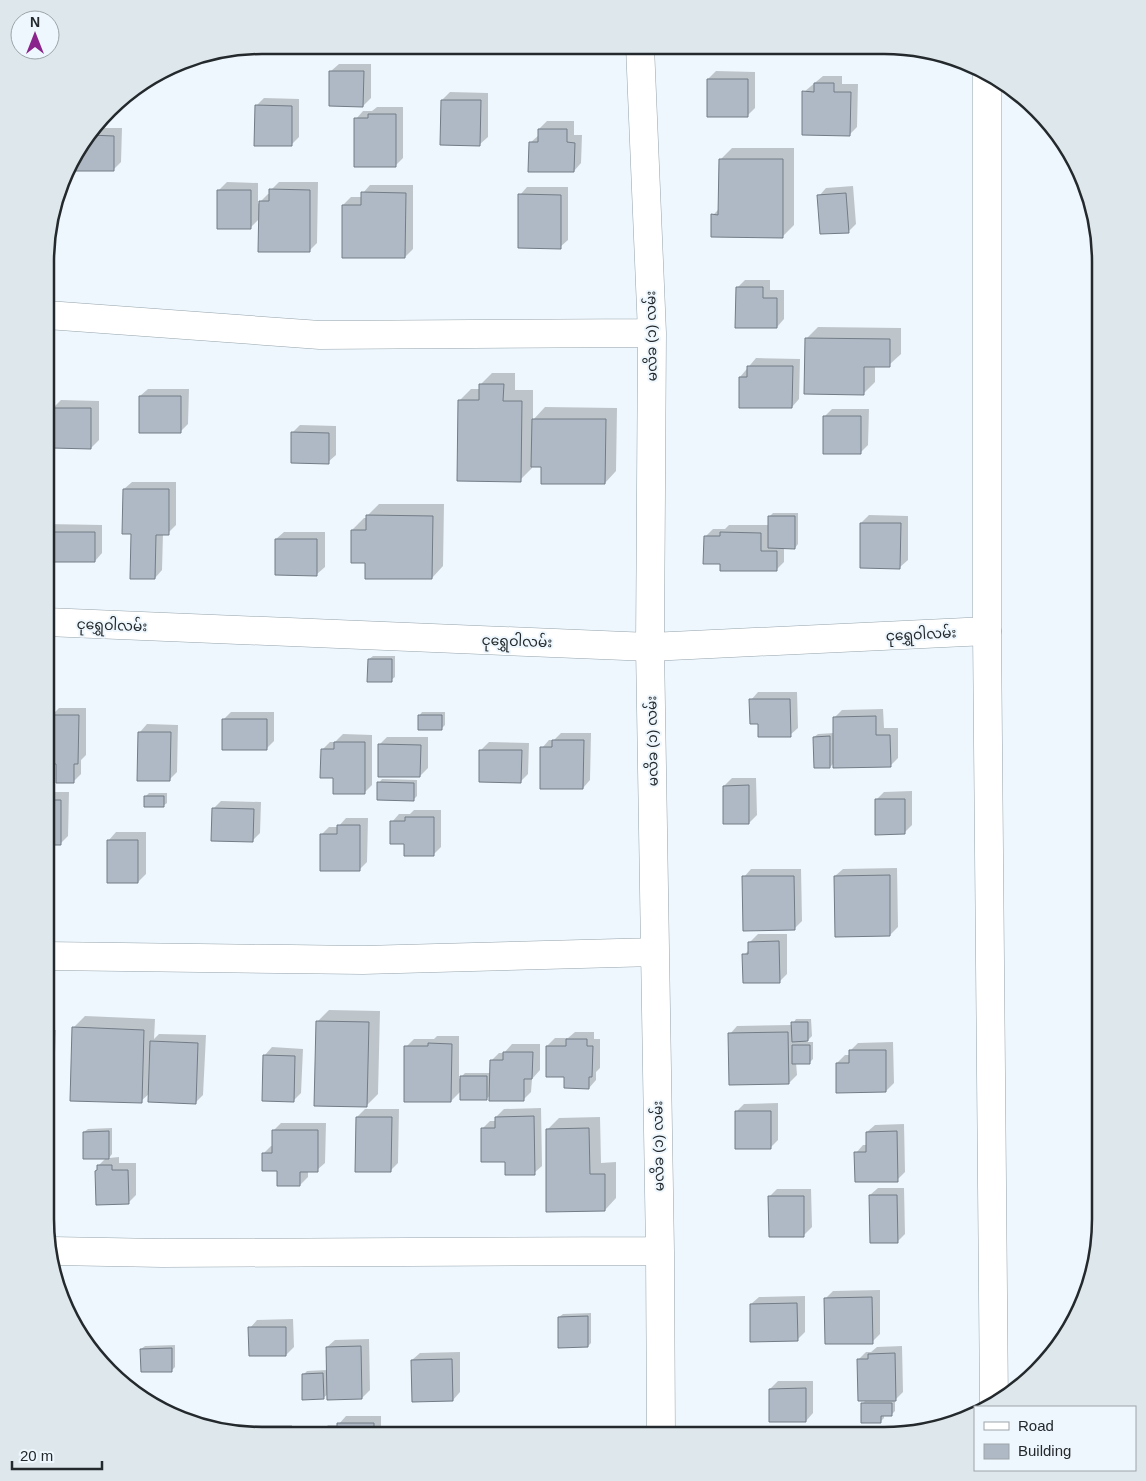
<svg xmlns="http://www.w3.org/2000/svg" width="1146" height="1481" font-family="Arial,'Noto Sans Myanmar',sans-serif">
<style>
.shadow{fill:#0003}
.building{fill:#afb9c5;stroke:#727c87}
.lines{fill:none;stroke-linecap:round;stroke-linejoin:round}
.street-casing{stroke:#95a3ab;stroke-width:29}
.secondary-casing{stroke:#95a3ab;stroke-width:29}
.street{stroke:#fff;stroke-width:28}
.secondary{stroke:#fff;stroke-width:28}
.labels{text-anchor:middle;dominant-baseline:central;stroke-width:4;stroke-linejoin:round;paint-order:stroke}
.street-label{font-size:14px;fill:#23292c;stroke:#eef7fd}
.rim{fill:none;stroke:#23292c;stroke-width:2.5}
</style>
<rect width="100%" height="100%" fill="#eef7fd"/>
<path class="shadow" d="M339,64H371V98L363,106L331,71Z
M716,71L755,72V108L747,116L708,79Z
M823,76H842V84H858L857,127L850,134L804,92Z
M450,92L488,93V137L480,144L442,100Z
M264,98L299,99V137L291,145L256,106Z
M377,107H403V158L395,166L356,119L363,111H372Z
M547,121H574V135H582L581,163L574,171L530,143L539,135V129Z
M95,128H122L121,162L113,170H68L74,153Z
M732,148H794V225L782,237L713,215L720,208V160Z
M227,182L258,183V204L268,194H271V190L279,182H318L317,243L309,251L260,218L250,228L219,190Z
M370,185H413V249L405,257L343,205L351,197H363V193Z
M853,186L856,224L848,232L819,196L826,188Z
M527,187H568V240L560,247L520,195Z
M745,280H770V290H784V319L777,327L737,288Z
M818,327L901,328V354L889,365H875V382L863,394L806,339Z
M756,358L800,359L799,399L792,407L740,377Z
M492,373H515V390H533V420L545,407L617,408L616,471L605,483L542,466H532V468L520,480L459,401L471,389H481V384Z
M148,389H189L188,424L180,432L140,396Z
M61,400L99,401V440L91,448L53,408Z
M832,409H869L868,445L860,453L824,417Z
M300,425L336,426V455L328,462L292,433Z
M132,482H176V525L168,533H163L162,570L155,578L132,533L124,489Z
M379,504H444L443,566L432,578L366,562L352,530L364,518H367V516Z
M773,513H798V544L795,548L784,547V562L776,570L721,562L705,537L713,529H725L729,525H769V517Z
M869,515L908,516V560L900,567L861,523Z
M46,524L102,525V553L95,561H46Z
M284,532H325V567L317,574L276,539Z
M373,656H395V677L391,680L369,659Z
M758,692H797L798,728L790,735L759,723L751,700Z
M59,708H86V755L81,760V774L73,782L57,763L51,749H46V714H53Z
M883,709L884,728H898V758L890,766L835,762L830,767L814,737L818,734L834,733V718L842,710Z
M231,712H274V741L266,749L223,720Z
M422,712H445V725L441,729L419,716Z
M147,724L178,725L177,772L169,780L140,732Z
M561,733H591L590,780L583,788L542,748L549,740H554Z
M343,734L372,735V785L364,793L334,777L322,750L330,742H335Z
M387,737H428V768L420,776L379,745Z
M489,742L529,743L528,774L521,781L481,750Z
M732,778H756L757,815L749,823L724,786Z
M382,779L417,780V796L414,799L379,783Z
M912,791V825L904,833L876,800L884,792Z
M51,792H69L68,836L60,844H46V797Z
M149,793H167V803L163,806L145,797Z
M221,801L261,802L260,833L253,840L213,809Z
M414,810H441V847L433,855L406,843L392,822L399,814H410Z
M346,818H368L367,862L359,870L321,835L329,827H338Z
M116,832H146V874L138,882L109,840Z
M897,868L898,927L890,935L835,876L843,869Z
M751,869H801L802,921L794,929L744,877Z
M758,934H787V974L779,982L744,955L750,949V942Z
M329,1010L380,1011L378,1094L366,1106L317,1022Z
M85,1016L155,1019L154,1039L159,1034L206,1035L203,1095L195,1103L150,1093L141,1101L73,1028Z
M796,1019H811L812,1036L806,1042H813V1059L810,1062H796L797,1075L789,1083L730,1034L737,1026L792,1025Z
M45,1030H56L54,1076L46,1084Z
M575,1032H594V1039H600V1068L596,1072V1080L589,1088L565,1076L547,1046L555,1038H568Z
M437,1036H459V1079L465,1073H491V1061L499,1053H504L512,1044H540V1070L532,1079L531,1092L523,1100L491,1095L486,1099L461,1091L451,1101L406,1047L414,1039H434Z
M893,1042L894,1083L886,1091L837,1063L845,1055H850V1051L858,1043Z
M272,1047L303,1049L301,1093L293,1101L265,1055Z
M778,1103V1140L770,1148L736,1112L744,1104Z
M541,1108L542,1166L534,1173L506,1160L482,1129L490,1121H496V1117L504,1109Z
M365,1109H399L398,1163L390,1171L357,1117Z
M600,1117L601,1163L616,1162V1198L605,1210L547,1130L559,1118Z
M45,1119H48L49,1196L45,1200Z
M281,1123H326L325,1163L317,1170H308V1177L300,1185L278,1170L263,1154L271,1146H274V1130Z
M904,1124L905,1172L897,1180L856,1153L863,1145H867V1132L875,1125Z
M112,1128V1154L109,1158L119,1157V1163H136V1195L128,1203L98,1169V1166L106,1158L84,1132L88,1129Z
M878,1188H904L905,1234L897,1242L870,1195Z
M777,1189H811L812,1227L804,1235L769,1197Z
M880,1290V1334L872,1342L826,1298L833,1291Z
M805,1296V1332L797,1340L751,1304L759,1297Z
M591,1313V1343L588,1346L559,1317L563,1314Z
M293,1319L294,1347L286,1355L250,1328L257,1320Z
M369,1339L370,1390L362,1398L328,1394L323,1398L304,1374L307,1371L327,1370V1347L335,1340Z
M175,1345V1367L171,1371L141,1349L145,1346Z
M902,1346L903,1392L895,1400V1411L891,1415H884V1418L880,1422L862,1404L866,1400L858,1360L866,1352H871L877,1347Z
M460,1352V1392L453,1400L412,1360L420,1353Z
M778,1381H813V1413L806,1421L770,1389Z
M346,1416H381V1435L320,1434L328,1425H338Z
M241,1425H292V1434H233Z
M871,1427V1436H838L846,1428Z
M490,1434H522V1435H489Z"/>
<path class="building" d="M329,71H364L363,107L329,106Z
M707,79H748V117H707Z
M814,83H834V92H851L850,136L802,135V91L814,92Z
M441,100H481L480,146L440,145Z
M255,105L292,106V146H254Z
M368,114H396V167H354V118H368Z
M538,129H567V142L575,143L574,172H528L529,142H538Z
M89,135L114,136V171H68L74,153Z
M719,159H783V238L711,237V214L718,215Z
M269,189L310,190V252H258L259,201H269Z
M217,190H251V229H217Z
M361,192L406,193L405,258H342V205H361Z
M846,193L849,233L820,234L817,195Z
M518,194L561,195V249L518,248Z
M736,287H763V298H777V328H735Z
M805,338L890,339V367H864V395L804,394Z
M747,366H793L792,408H739V377H747Z
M479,384H504L503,401H522L521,482L457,481L458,400H479Z
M139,396H181V433H139Z
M52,408H91V449L52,448Z
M823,416H861V454H823Z
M532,419H606L605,484H541V467H531Z
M291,432L329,433V464L291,463Z
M123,489H169V535H156L155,579H130L131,534H122Z
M366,515L433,516L432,579H365V563H351V530H366Z
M768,516H795V549L768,548Z
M860,523H901L900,569L860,568Z
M46,532H95V562H46Z
M720,532L761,533V551H777V571H720V564H703L704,536H720Z
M275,539H317V576L275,575Z
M368,659H392V682H367Z
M749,699H790L791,737H758V724H750Z
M50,715H79L78,764H74V783H56V764H50V750H46V721H50Z
M418,715H442V730H418Z
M876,716V735H890L891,767L833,768V717Z
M222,719H267V750H222Z
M138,732H171L170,781H137Z
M830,736V768H814L813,737Z
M552,740H584L583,789H540V747H552Z
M334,742H365V794H333V778H320L321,749H334Z
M378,744L421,745L420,777H378Z
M479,750H522L521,783L479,782Z
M377,782L414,783V801L377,800Z
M749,785V824H723V786Z
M144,796H164V807H144Z
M875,799H905V834L875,835Z
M46,800H61V845H46Z
M212,808L254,809L253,842L211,841Z
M405,817H434V856H404V844H390V821H405Z
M337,825H360V871H320V834H337Z
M107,840H138V883H107Z
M890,875V936L835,937L834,876Z
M742,876H794L795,930L743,931Z
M779,941L780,983H743L742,954H748V942Z
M316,1021L369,1022L367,1107L314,1106Z
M791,1022H808V1041L792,1042Z
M72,1027L144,1030L142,1103L70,1101Z
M788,1032L789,1084L729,1085L728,1033Z
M45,1037H49L47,1085H45Z
M566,1039H587V1046H593L592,1077H589V1089L564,1088V1077H546V1046H566Z
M150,1041L198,1043L196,1104L148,1102Z
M428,1043L452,1044L451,1102H404V1046H428Z
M792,1045H810V1064H792Z
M849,1050H886V1092L836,1093V1063H849Z
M503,1052H533L532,1079H524V1101H489L490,1060H503Z
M263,1055L295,1056L294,1102L262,1101Z
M460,1076H487V1100H460Z
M735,1111H771V1149H735Z
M534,1116L535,1175H505V1162H481V1128H495V1117Z
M356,1117H392L391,1172H355Z
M589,1128L590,1174H605V1211L546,1212V1129Z
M272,1130H318V1172H300V1186H277V1171H262V1153H272Z
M109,1131V1159H83V1132Z
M897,1131L898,1182H855L854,1152H866V1132Z
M97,1165H112V1170H128L129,1204L96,1205L95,1171L97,1170Z
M869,1195H897L898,1243H870Z
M768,1196H804V1237H769Z
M872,1297L873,1344H825L824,1298Z
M797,1303L798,1341L750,1342V1304Z
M588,1316V1347L558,1348V1317Z
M248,1327H286V1356H249Z
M361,1346L362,1399L327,1400L326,1347Z
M172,1348V1372H141L140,1349Z
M895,1353L896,1401H858L857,1359H868V1354Z
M452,1359L453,1401L412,1402L411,1360Z
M323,1373L324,1399L302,1400V1374Z
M806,1388V1422H769V1389Z
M861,1403H892V1416H881V1423H861Z
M337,1423H374V1435L319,1434V1432H337Z
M232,1432H285V1434H233Z"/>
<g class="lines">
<defs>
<path id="street" d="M640,46L652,333L650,647L660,1251L661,1435
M987,75V631L994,1405
M47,315L320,335L652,333
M46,956L363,960L655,952
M52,1251L162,1253L660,1251"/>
<path id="secondary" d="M46,622L650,647L987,631"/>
</defs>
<use href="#street" class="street-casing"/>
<use href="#secondary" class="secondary-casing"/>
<use href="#street" class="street"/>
<use href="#secondary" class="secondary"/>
</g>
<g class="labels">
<g class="street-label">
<text transform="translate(651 336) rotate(-91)">မလိခ (၁) လမ်း</text>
<text transform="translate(112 625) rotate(2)">ငုရွှေဝါလမ်း</text>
<text transform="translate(921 634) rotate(-3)">ငုရွှေဝါလမ်း</text>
<text transform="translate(517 641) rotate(2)">ငုရွှေဝါလမ်း</text>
<text transform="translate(652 741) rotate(-91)">မလိခ (၁) လမ်း</text>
<text transform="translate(658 1146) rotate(-91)">မလိခ (၁) လမ်း</text>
</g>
</g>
<path d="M0 0H1146V1481H0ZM262 54H884A208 208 0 0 1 1092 262V1219A208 208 0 0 1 884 1427H262A208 208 0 0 1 54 1219V262A208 208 0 0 1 262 54Z" fill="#dee7ec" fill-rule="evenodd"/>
<path class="rim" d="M262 54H884A208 208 0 0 1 1092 262V1219A208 208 0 0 1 884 1427H262A208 208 0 0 1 54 1219V262A208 208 0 0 1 262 54Z"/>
<rect x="974" y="1406" width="162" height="65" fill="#eef7fd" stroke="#9da5a9"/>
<rect x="984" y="1422" width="25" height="8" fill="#ffffff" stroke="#9da5a9"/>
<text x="1018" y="1431" font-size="15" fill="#23292c">Road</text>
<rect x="984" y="1444" width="25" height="15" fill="#afb9c5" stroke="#9da5a9"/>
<text x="1018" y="1456" font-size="15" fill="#23292c">Building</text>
<g transform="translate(35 35)"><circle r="24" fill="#eef7fd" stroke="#9da5a9"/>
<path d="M0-4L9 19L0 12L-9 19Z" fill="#8a248c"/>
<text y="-8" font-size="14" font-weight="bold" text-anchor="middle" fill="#23292c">N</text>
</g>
<path d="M12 1461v8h90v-8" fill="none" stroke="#23292c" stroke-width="2.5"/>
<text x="20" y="1461" font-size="15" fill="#23292c" stroke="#eef7fd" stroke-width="4" paint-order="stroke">20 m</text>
</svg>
